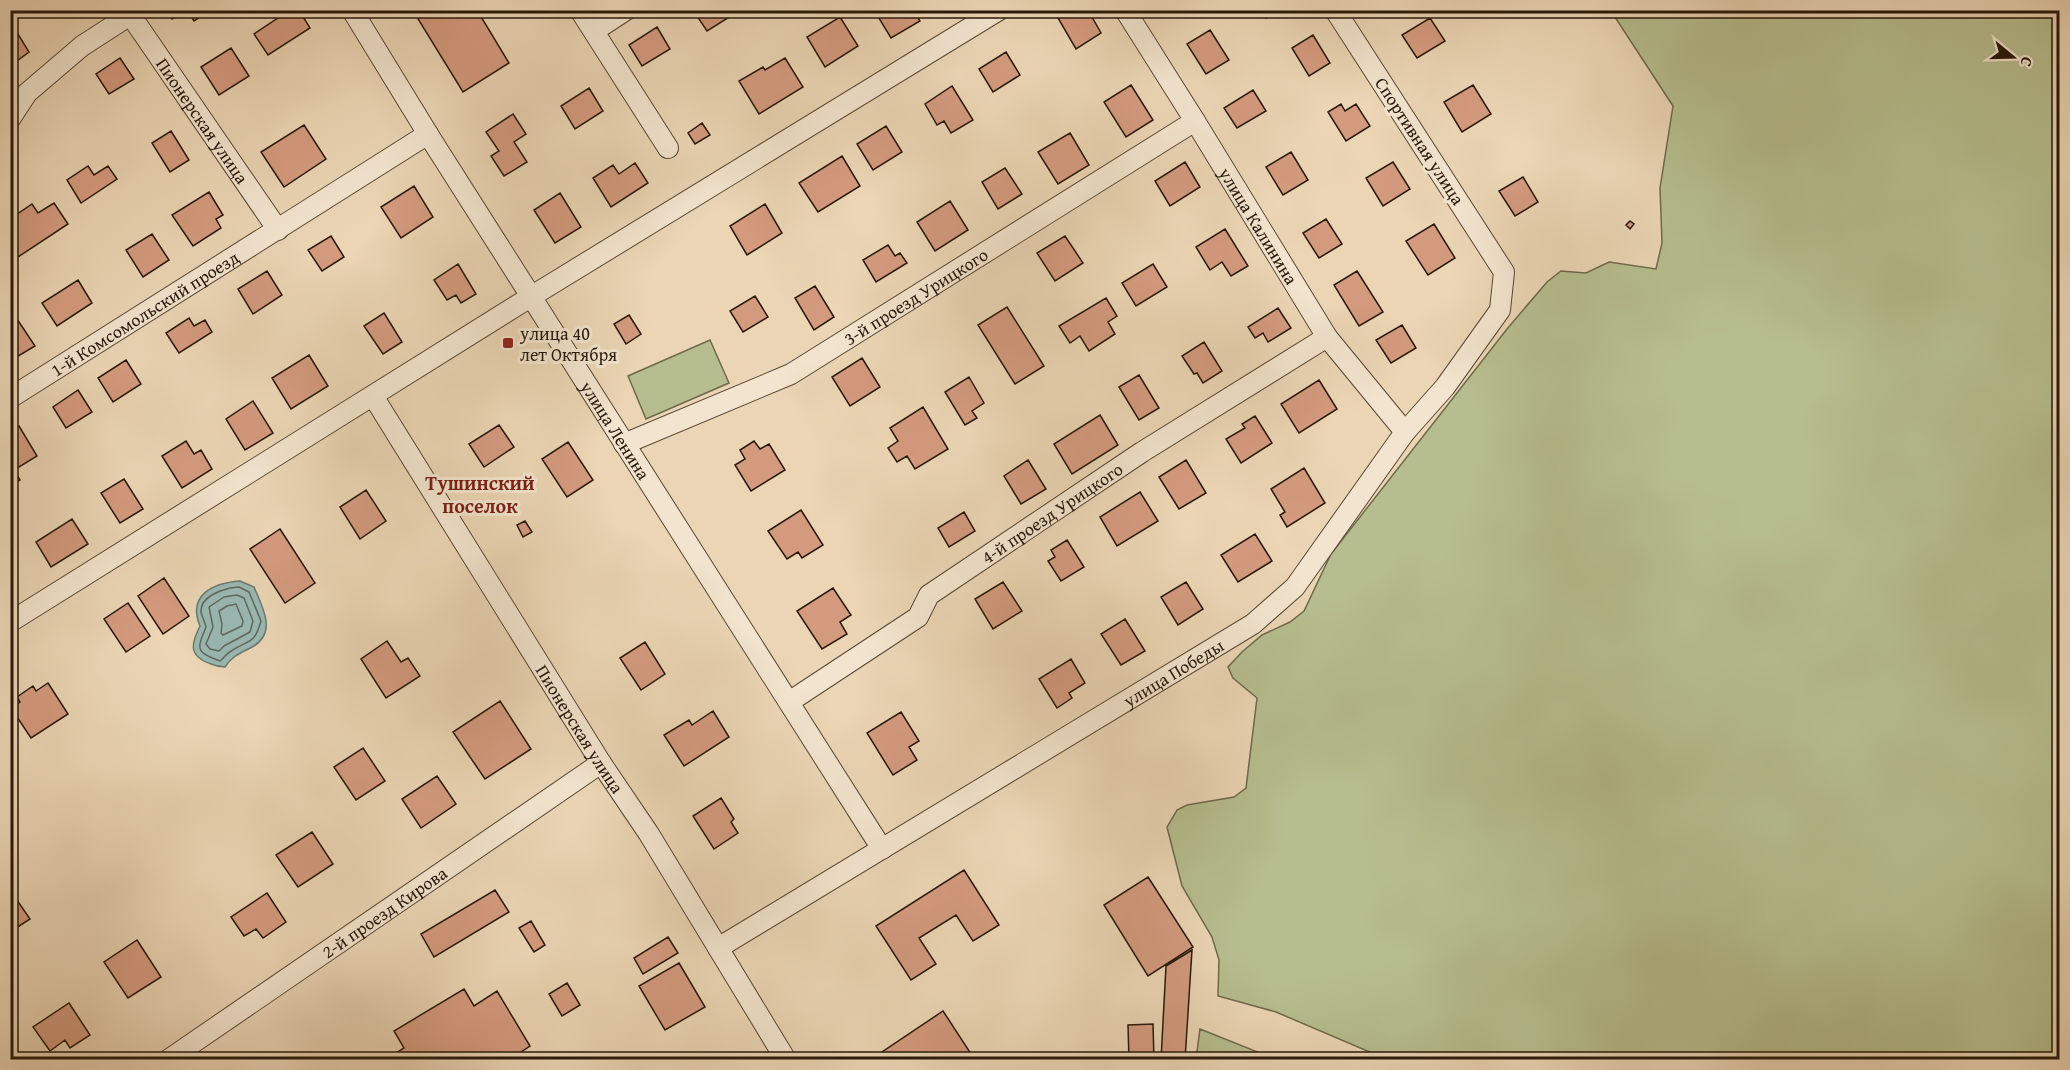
<svg xmlns="http://www.w3.org/2000/svg" width="2070" height="1070" font-family="'Gentium Book Plus',serif">
<style>
.green{fill:#b6bd8e;stroke:#6e6a4c;stroke-width:1.5}
.water{fill:#99b8b2;stroke:#6b786f;stroke-width:1.5}
.lines{fill:none;stroke-linecap:round;stroke-linejoin:round}
.shore{stroke:#60685e;stroke-width:1.5}
.building{fill:#d49a7e;stroke:#27180b;stroke-width:1.5}
.minor-casing{stroke:#584735;stroke-width:22}
.minor{stroke:#f2e4ce;stroke-width:20}
.poi-dot{fill:#8f2418;stroke:#f2e4ce;stroke-width:2}
.labels{text-anchor:middle;dominant-baseline:central;stroke-width:6;stroke-linejoin:round;paint-order:stroke}
.street-label{font-size:18px;fill:#27180b;stroke:#f2e4ce}
.poi-label{font-size:18px;fill:#27180b;stroke:#f2e4ce;text-anchor:start}
.neighbourhood-label{font-size:20px;font-weight:bold;fill:#7a1f14;stroke:#f2e4ce}
</style>
<rect width="100%" height="100%" fill="#ebd5b4"/>
<filter id="stains"><feTurbulence type="fractalNoise" baseFrequency=".00333" numOctaves="4"/><feColorMatrix values="0 0 0 0 .2 0 0 0 0 .09 0 0 0 0 .02 0 0 0 .5 -.17"/></filter>
<radialGradient id="worn" r=".72"><stop offset=".6" stop-color="#630" stop-opacity="0"/><stop offset="1" stop-color="#630" stop-opacity=".3"/></radialGradient>
<path class="green" d="M1611,11H2059V1059H1386L1276,1012L1218,996L1219,960L1212,937L1182,886L1167,827L1177,810L1187,805L1234,797L1246,788L1257,698L1233,678L1228,667L1242,652L1262,635L1290,622L1304,611L1331,554L1507,329L1547,282L1561,271L1586,273L1609,262L1656,269L1662,243L1660,188L1673,106Z
M710,340L729,383L646,419L628,376Z
M1200,1029L1275,1059H1196Z"/>
<path class="water" d="M240,581L254,587C262,606 278,633 252,647C241,653 233,655 225,667C219,667 216,666 211,664C188,656 191,644 200,626C187,595 213,583 240,581Z"/>
<g class="lines">
<path class="shore" d="M230,588L239,587L249,592L261,621C254,645 250,639 231,651C226,654 224,658 220,661C195,652 197,649 206,627C205,622 202,617 201,612C200,597 219,591 230,588Z
M237,595L244,598L253,621L250,632L224,646L219,651L210,649L206,644L213,627L209,607L224,597Z
M236,604L243,621L242,626L223,635L221,633L222,624L219,611L227,606Z"/>
</g>
<path class="building" d="M166,10H185L172,19Z
M187,10H203L205,14L194,21Z
M290,10H299L310,28L268,55L254,34Z
M421,10H477L509,63L463,92L415,14Z
M702,10H738L739,11L707,31L697,16L703,13Z
M874,10H913L920,21L891,38Z
M1070,10H1088L1101,33L1076,49L1058,18Z
M1262,10H1279L1266,18Z
M840,17L858,46L825,67L807,37Z
M1430,18L1445,41L1417,58L1402,35Z
M13,26L29,52L10,66V28Z
M657,27L670,49L642,66L629,45Z
M1210,30L1229,60L1206,74L1187,44Z
M1313,35L1330,63L1309,76L1292,48Z
M231,48L249,76L219,95L201,67Z
M1006,52L1020,75L993,92L979,69Z
M120,58L134,79L109,94L96,74Z
M785,58L803,87L759,114L739,81L763,67L765,70Z
M1131,85L1153,120L1126,137L1104,102Z
M1473,85L1491,114L1462,132L1444,102Z
M952,86L973,120L951,133L944,121L937,125L925,104Z
M589,88L603,111L575,129L561,106Z
M1253,90L1266,111L1237,128L1224,108Z
M1341,104L1345,111L1356,104L1370,126L1346,141L1328,112Z
M513,114L526,134L514,142L527,162L504,176L491,156L499,151L486,132Z
M702,123L710,135L695,144L688,133Z
M304,125L326,159L284,187L261,152Z
M886,126L902,152L873,170L857,144Z
M171,131L189,160L170,172L152,143Z
M1070,133L1089,165L1058,184L1038,152Z
M1291,152L1308,180L1283,195L1266,167Z
M842,156L860,186L818,212L799,183Z
M1185,162L1200,187L1170,206L1155,181Z
M1393,162L1410,189L1383,206L1366,178Z
M635,163L648,183L611,207L593,178L613,165L619,174Z
M88,166L94,175L108,166L117,179L81,203L67,180Z
M1005,168L1022,194L998,209L982,182Z
M1523,177L1538,202L1515,216L1499,191Z
M414,186L433,217L401,238L381,207Z
M209,192L223,215L216,219L221,228L193,246L172,215Z
M560,193L581,227L555,243L534,210Z
M950,201L968,230L935,251L917,222Z
M54,203L68,224L18,257L10,246V219L32,204L38,213Z
M765,204L782,233L747,255L730,226Z
M1326,219L1342,244L1319,258L1303,233Z
M1630,221L1634,224L1630,229L1626,225Z
M1434,224L1455,258L1428,275L1406,241Z
M1225,229L1248,266L1231,276L1222,262L1210,270L1196,247Z
M152,234L169,260L143,277L126,250Z
M331,236L344,257L322,271L308,250Z
M1065,236L1083,263L1055,281L1037,253Z
M888,245L895,256L900,253L907,263L876,282L863,260Z
M458,264L476,294L461,303L456,295L447,300L434,280Z
M1153,264L1167,287L1136,306L1122,283Z
M267,271L282,295L253,314L238,289Z
M1357,271L1383,312L1359,326L1334,285Z
M78,280L92,303L57,326L42,303Z
M815,286L834,317L814,330L795,298Z
M755,296L768,317L743,332L730,311Z
M1106,298L1117,316L1108,322L1115,334L1089,351L1080,336L1070,343L1059,326Z
M1007,307L1044,366L1015,384L978,325Z
M1278,308L1291,328L1268,342L1263,333L1255,338L1248,327Z
M384,313L402,342L383,354L364,326Z
M629,315L641,334L626,344L614,324Z
M189,318L194,326L205,320L212,332L179,353L166,333Z
M17,319L35,346L10,361V324Z
M1402,325L1416,348L1391,363L1376,340Z
M1204,342L1222,371L1203,383L1197,373L1194,374L1182,356Z
M309,355L328,386L291,409L272,378Z
M862,358L880,387L850,406L832,377Z
M126,360L141,384L113,402L98,378Z
M1139,375L1159,408L1139,420L1119,387Z
M969,377L984,403L972,411L977,418L965,425L945,392Z
M1319,380L1337,409L1299,433L1281,404Z
M78,390L92,412L66,428L53,407Z
M253,401L273,433L245,450L226,419Z
M923,407L948,449L915,469L907,456L897,462L888,448L898,441L890,428Z
M1100,415L1118,445L1072,474L1054,444Z
M1255,416L1272,443L1241,463L1226,439L1245,428L1242,424Z
M499,425L514,447L484,467L469,444Z
M19,426L37,456L14,470L20,480L10,486V432Z
M186,441L194,454L201,450L212,469L182,488L162,456Z
M754,441L760,449L769,444L785,470L751,491L735,465L745,459L740,450Z
M568,442L593,480L567,497L542,459Z
M1028,460L1046,489L1021,504L1004,476Z
M1186,460L1206,493L1179,509L1159,477Z
M1304,468L1325,503L1287,527L1280,515L1285,512L1271,489Z
M124,479L143,509L120,523L101,493Z
M366,490L386,521L360,539L340,507Z
M1140,492L1158,521L1117,546L1100,517Z
M801,510L823,545L802,558L798,552L787,559L768,531Z
M964,512L975,531L949,547L938,528Z
M72,519L88,544L51,567L36,542Z
M525,521L532,532L523,537L517,525Z
M280,529L315,583L285,603L250,549Z
M1255,534L1272,561L1238,582L1221,555Z
M1067,540L1084,567L1061,581L1048,561L1055,557L1051,550Z
M164,578L189,616L163,634L138,596Z
M1003,582L1022,611L993,629L975,599Z
M1186,582L1203,609L1178,625L1161,597Z
M833,588L851,615L840,622L847,634L822,649L797,611Z
M128,603L150,636L126,652L104,619Z
M1125,619L1145,651L1121,665L1101,634Z
M387,641L401,662L408,658L420,676L386,698L361,659Z
M645,642L665,674L641,690L620,658Z
M1071,659L1085,683L1069,693L1072,698L1057,708L1039,679Z
M48,683L68,714L31,738L11,708L20,702L17,697L33,686L36,691Z
M500,701L531,749L485,779L453,732Z
M713,711L729,737L684,766L664,735L689,720L692,725Z
M901,712L919,741L909,747L917,760L893,775L867,733Z
M363,748L385,781L356,800L334,767Z
M437,776L456,804L421,828L402,799Z
M721,798L734,819L731,822L738,833L714,849L693,816Z
M312,832L333,864L298,887L276,855Z
M964,870L999,925L973,941L956,915L919,938L936,964L911,980L876,926Z
M1148,877L1193,947L1148,976L1104,905Z
M10,890L30,919L10,932Z
M495,890L509,912L434,957L421,934Z
M267,893L286,922L263,938L256,929L244,936L231,917Z
M531,921L545,945L534,952L519,928Z
M668,937L678,953L643,974L634,958Z
M137,940L161,977L128,998L104,962Z
M1192,950L1185,1060H1161L1166,966Z
M679,963L705,1007L665,1030L639,986Z
M567,983L580,1005L562,1016L549,994Z
M464,989L474,1006L497,991L530,1046L509,1060H385L404,1048L394,1031Z
M69,1003L90,1035L70,1048L65,1040L50,1051L33,1027Z
M943,1011L975,1060H870Z
M1153,1024L1154,1060H1129L1128,1025Z"/>
<g class="lines">
<defs>
<g id="minor">
<path id="s1" d="M127,10L278,230"/>
<path id="s2" d="M352,10L431,139L882,849"/>
<path d="M580,10L668,148"/>
<path id="s3" d="M1125,10L1195,121L1327,337L1405,432"/>
<path d="M594,31L626,10"/>
<path d="M10,119L27,93L82,46L130,15"/>
<path id="s4" d="M373,396L601,763L649,834L786,1060"/>
<path id="s5" d="M10,398L428,134"/>
<path id="s6" d="M624,444L791,374L1195,121"/>
<path d="M10,622L532,296L999,10"/>
<path id="s7" d="M789,702L918,617L929,595L1142,452L1327,337"/>
<path id="s8" d="M718,948L1253,624L1295,587L1405,432L1445,387L1500,310L1504,272L1335,10"/>
<path id="s9" d="M168,1060L601,763"/>
</g>
</defs>
<use href="#minor" class="minor-casing"/>
<use href="#minor" class="minor"/>
</g>
<rect class="poi-dot" x="502" y="337" width="12" height="12" rx="3"/>
<g class="labels">
<g class="street-label">
<text stroke="none"><textPath href="#s1" startOffset="134">Пионерская улица</textPath></text>
<text transform="translate(1420 141) rotate(57)">Спортивная улица</text>
<text stroke="none"><textPath href="#s3" startOffset="254">улица Калинина</textPath></text>
<text stroke="none"><textPath href="#s6" startOffset="328">3-й проезд Урицкого</textPath></text>
<text stroke="none"><textPath href="#s5" startOffset="159">1-й Комсомольский проезд</textPath></text>
<text stroke="none"><textPath href="#s2" startOffset="496">улица Ленина</textPath></text>
<text stroke="none"><textPath href="#s7" startOffset="327">4-й проезд Урицкого</textPath></text>
<text stroke="none"><textPath href="#s8" startOffset="532">улица Победы</textPath></text>
<text stroke="none"><textPath href="#s4" startOffset="392">Пионерская улица</textPath></text>
<text stroke="none"><textPath href="#s9" startOffset="262">2-й проезд Кирова</textPath></text>
</g>
<g class="poi-label">
<text x="520" y="333">улица 40<tspan x="520" dy="21">лет Октября</tspan></text>
</g>
<g class="neighbourhood-label">
<text x="480" y="482">Тушинский<tspan x="480" dy="23">поселок</tspan></text>
</g>
</g>
<rect width="2070" height="1070" fill="none" stroke="#ebd5b4" stroke-width="36"/>
<rect x="12" y="12" width="2046" height="1046" fill="none" stroke="#27180b" stroke-width="3"/>
<rect x="18" y="18" width="2034" height="1034" fill="none" stroke="#27180b" stroke-width="1.5"/>
<g transform="translate(2013 57) rotate(109)" stroke="#f2e4ce" stroke-width="4.5" paint-order="stroke">
<path d="M0-4.5L10 22L0 15L-10 22Z" fill="#27180b"/>
<text y="-9" font-size="16" font-weight="bold" text-anchor="middle" fill="#27180b">С</text>
</g>
<rect width="100%" height="100%" filter="url(#stains)"/>
<rect width="100%" height="100%" fill="url(#worn)"/>
</svg>
